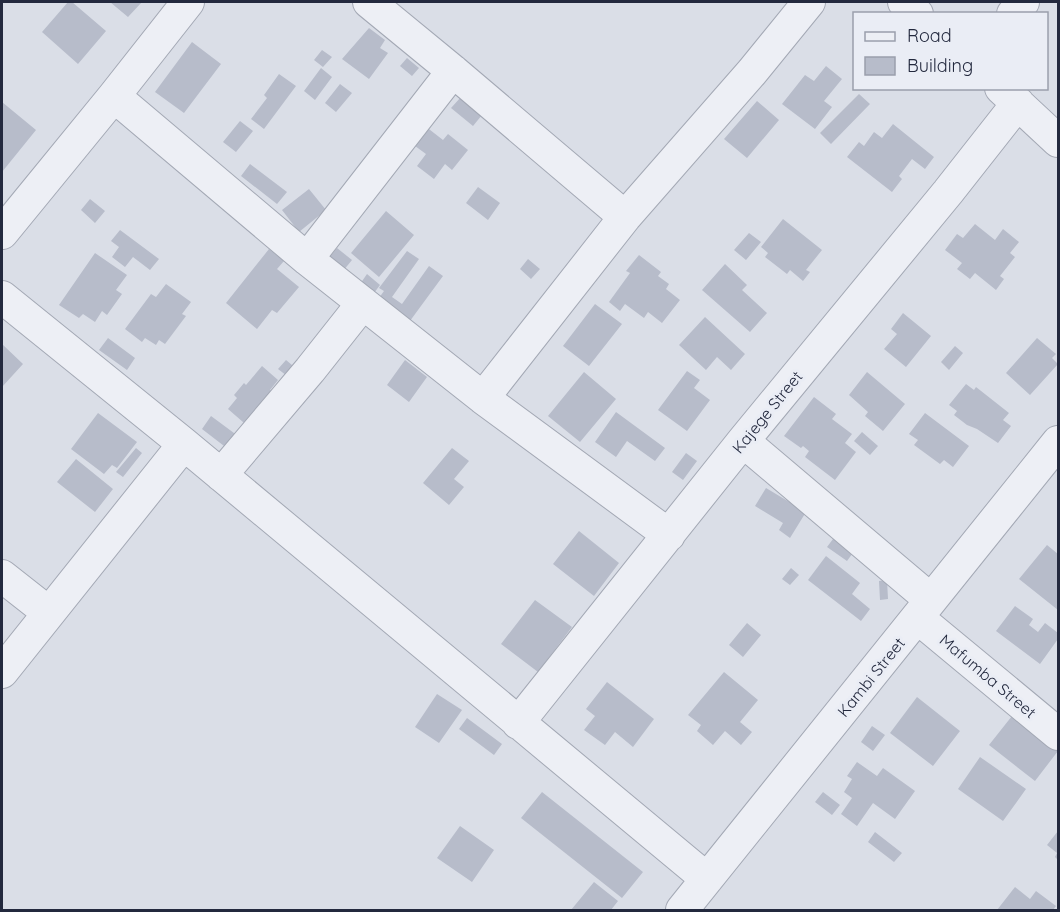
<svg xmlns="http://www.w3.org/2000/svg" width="1060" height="912" font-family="Quicksand,sans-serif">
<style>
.building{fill:#b7bcca}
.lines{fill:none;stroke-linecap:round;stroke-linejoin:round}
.minor-casing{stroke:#a3a8b4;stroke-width:34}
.minor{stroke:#edeff5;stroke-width:32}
.labels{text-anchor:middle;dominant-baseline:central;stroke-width:6;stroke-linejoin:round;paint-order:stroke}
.street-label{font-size:16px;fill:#23293e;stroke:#eaedf5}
</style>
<rect width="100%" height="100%" fill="#dadee7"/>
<path class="building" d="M68,2H72L106,31L78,64L42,32Z
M110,2H142L128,17Z
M369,28L385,40L380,48L388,53L369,79L342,59Z
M192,42L221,64L184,113L155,92Z
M322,50L332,57L323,67L314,60Z
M407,58L419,68L412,76L400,66Z
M826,66L842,79L824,101L832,107L815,129L782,104L805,75L814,81Z
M321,68L332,77L315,100L304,91Z
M279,74L296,86L264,129L251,119L267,98L264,95Z
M340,84L352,93L336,112L325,103Z
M859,94L870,104L831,144L820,133Z
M461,97L482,115L473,126L451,108Z
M757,101L779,120L747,158L724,139Z
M2,102L36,130L2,172Z
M240,121L253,131L236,152L223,142Z
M893,124L934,157L925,169L912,159L899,176L902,179L892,192L847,157L859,142L864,146L874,132L882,138Z
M425,126L443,140L448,134L468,150L452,170L445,164L434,179L417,166L426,154L411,143Z
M250,164L287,192L277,204L241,176Z
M478,187L500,203L488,220L466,203Z
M309,189L326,210L299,232L282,210Z
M90,199L105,211L95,223L81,210Z
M386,211L414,235L379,277L351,253Z
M783,219L822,250L806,270L810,272L803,281L790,270L787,274L765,257L768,253L761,247Z
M975,224L995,240L1003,229L1019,242L1010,253L1015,257L1000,276L1004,279L996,290L975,273L970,279L957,269L962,263L945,250L957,234L963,238Z
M120,230L159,259L150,270L133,257L125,267L112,257L119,247L111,241Z
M749,233L761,242L746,260L734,250Z
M337,248L352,260L343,271L328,259Z
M269,249L284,261L277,269L299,287L277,313L272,310L257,329L226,303Z
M407,251L419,259L392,297L402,304L429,266L443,276L407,325L376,302L384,291L379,288Z
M95,253L127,275L116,290L122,294L107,315L102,311L95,322L83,314L79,318L59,305Z
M639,255L661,272L658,276L669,284L666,289L680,300L662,323L648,312L644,318L625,304L620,311L609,302L630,273L626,271Z
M528,259L540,269L531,279L520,269Z
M725,264L747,285L742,290L767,313L750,332L702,290Z
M367,274L380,285L371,297L358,287Z
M166,284L191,302L182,314L186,316L165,344L159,340L156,345L145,338L142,342L125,329L151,294L156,297Z
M595,304L622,324L589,366L563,346Z
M903,313L931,336L906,367L884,349L897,334L891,329Z
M705,317L745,354L731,370L717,357L706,370L679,345Z
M108,338L135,358L127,370L99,350Z
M1037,338L1056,354L1052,358L1058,364L1030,395L1006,373Z
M2,344L23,364L2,387Z
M955,346L963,353L949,370L941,362Z
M286,360L298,370L291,379L278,369Z
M405,360L427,377L409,402L387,385Z
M262,366L278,380L270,390L275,394L251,429L228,409L237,398L234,395L244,383L246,385Z
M687,371L700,380L694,388L710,400L687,431L658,410Z
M584,372L616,399L580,442L548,416Z
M867,372L905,404L883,431L865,416L868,412L849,395Z
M966,384L974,390L976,387L1009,413L1003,420L1011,426L998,443L977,429L967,425L954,415L957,411L949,405Z
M814,397L836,414L832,419L852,434L845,443L856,452L835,480L805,457L809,451L803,446L801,448L784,436Z
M616,412L665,448L655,461L627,441L616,457L595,442Z
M98,413L137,442L117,468L112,465L104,474L71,449Z
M925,413L969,446L953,467L944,460L940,464L914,445L918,440L909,434Z
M211,416L238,436L228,449L202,429Z
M862,432L878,446L870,455L854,441Z
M136,448L142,453L123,477L116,472Z
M452,448L469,461L454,479L464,487L449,505L423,483Z
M686,453L697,461L683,480L672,472Z
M76,459L113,489L95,512L57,482Z
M766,488L806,512L790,538L779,530L783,523L755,506Z
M579,531L619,563L594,596L553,564Z
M836,535L855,550L847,561L827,547Z
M1047,545L1058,554V610L1019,579Z
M826,556L860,583L852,594L870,609L861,621L808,580Z
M791,568L799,575L790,585L782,579Z
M887,580L888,599L880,600L879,581Z
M535,600L572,627L538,672L501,644Z
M1015,606L1033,619L1029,625L1038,632L1045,623L1058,633V639L1040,664L996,631Z
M747,623L761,635L743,657L729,645Z
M724,672L758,700L740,722L752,732L741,745L725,731L713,745L697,731L701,725L688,715Z
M607,682L654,719L633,747L615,732L605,745L584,730L595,716L586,709Z
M437,694L462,710L439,743L415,727Z
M917,697L960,731L933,766L890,733Z
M1012,716L1058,751L1035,781L989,745Z
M467,718L502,744L494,755L459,729Z
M872,726L885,735L873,751L861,742Z
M980,757L1026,789L1003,821L958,789Z
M857,762L877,776L883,768L915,791L895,819L873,803L857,826L841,814L852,798L844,792L852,779L847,776Z
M542,792L643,872L622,898L521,818Z
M823,792L840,805L832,815L815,802Z
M460,826L494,850L472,882L437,858Z
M1058,831V860L1055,857L1057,853L1047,845Z
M875,832L902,853L894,862L868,842Z
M594,882L618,901L611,910H571Z
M1015,887L1030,899L1036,891L1056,906L1053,910H997Z"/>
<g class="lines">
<defs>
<path id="minor" d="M369,2L453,71L625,217
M904,2L917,14
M1013,14L1023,2
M1001,88L1058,141
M114,96L307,259L483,398L669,535
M2,233L114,96L188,2
M307,259L453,71
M2,297L184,444L707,879
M483,398L625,217L752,72L809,2
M743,441L931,600
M221,475L310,370L363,303
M2,576L49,613
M918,618L1058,734
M2,672L184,444
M518,723L743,441L948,192L1018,103
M682,910L1058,442"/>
</defs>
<use href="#minor" class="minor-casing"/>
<use href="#minor" class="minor"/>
</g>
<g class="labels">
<g class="street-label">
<text transform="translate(767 412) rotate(-51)">Kajege Street</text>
<text transform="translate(988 676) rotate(40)">Mafumba Street</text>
<text transform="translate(871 677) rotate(-51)">Kambi Street</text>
</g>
</g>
<rect width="1060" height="912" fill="none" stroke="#23293e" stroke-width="6"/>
<rect x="853" y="12" width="195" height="78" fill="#eaedf5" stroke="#9a9fac" stroke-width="1.5"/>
<rect x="865" y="32" width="30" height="9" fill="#edeff5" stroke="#9a9fac" stroke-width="1.5"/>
<text x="907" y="42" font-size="18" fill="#23293e">Road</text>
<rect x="865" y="57" width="30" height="18" fill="#b7bcca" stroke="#9a9fac" stroke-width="1.5"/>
<text x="907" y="72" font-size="18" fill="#23293e">Building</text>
</svg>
